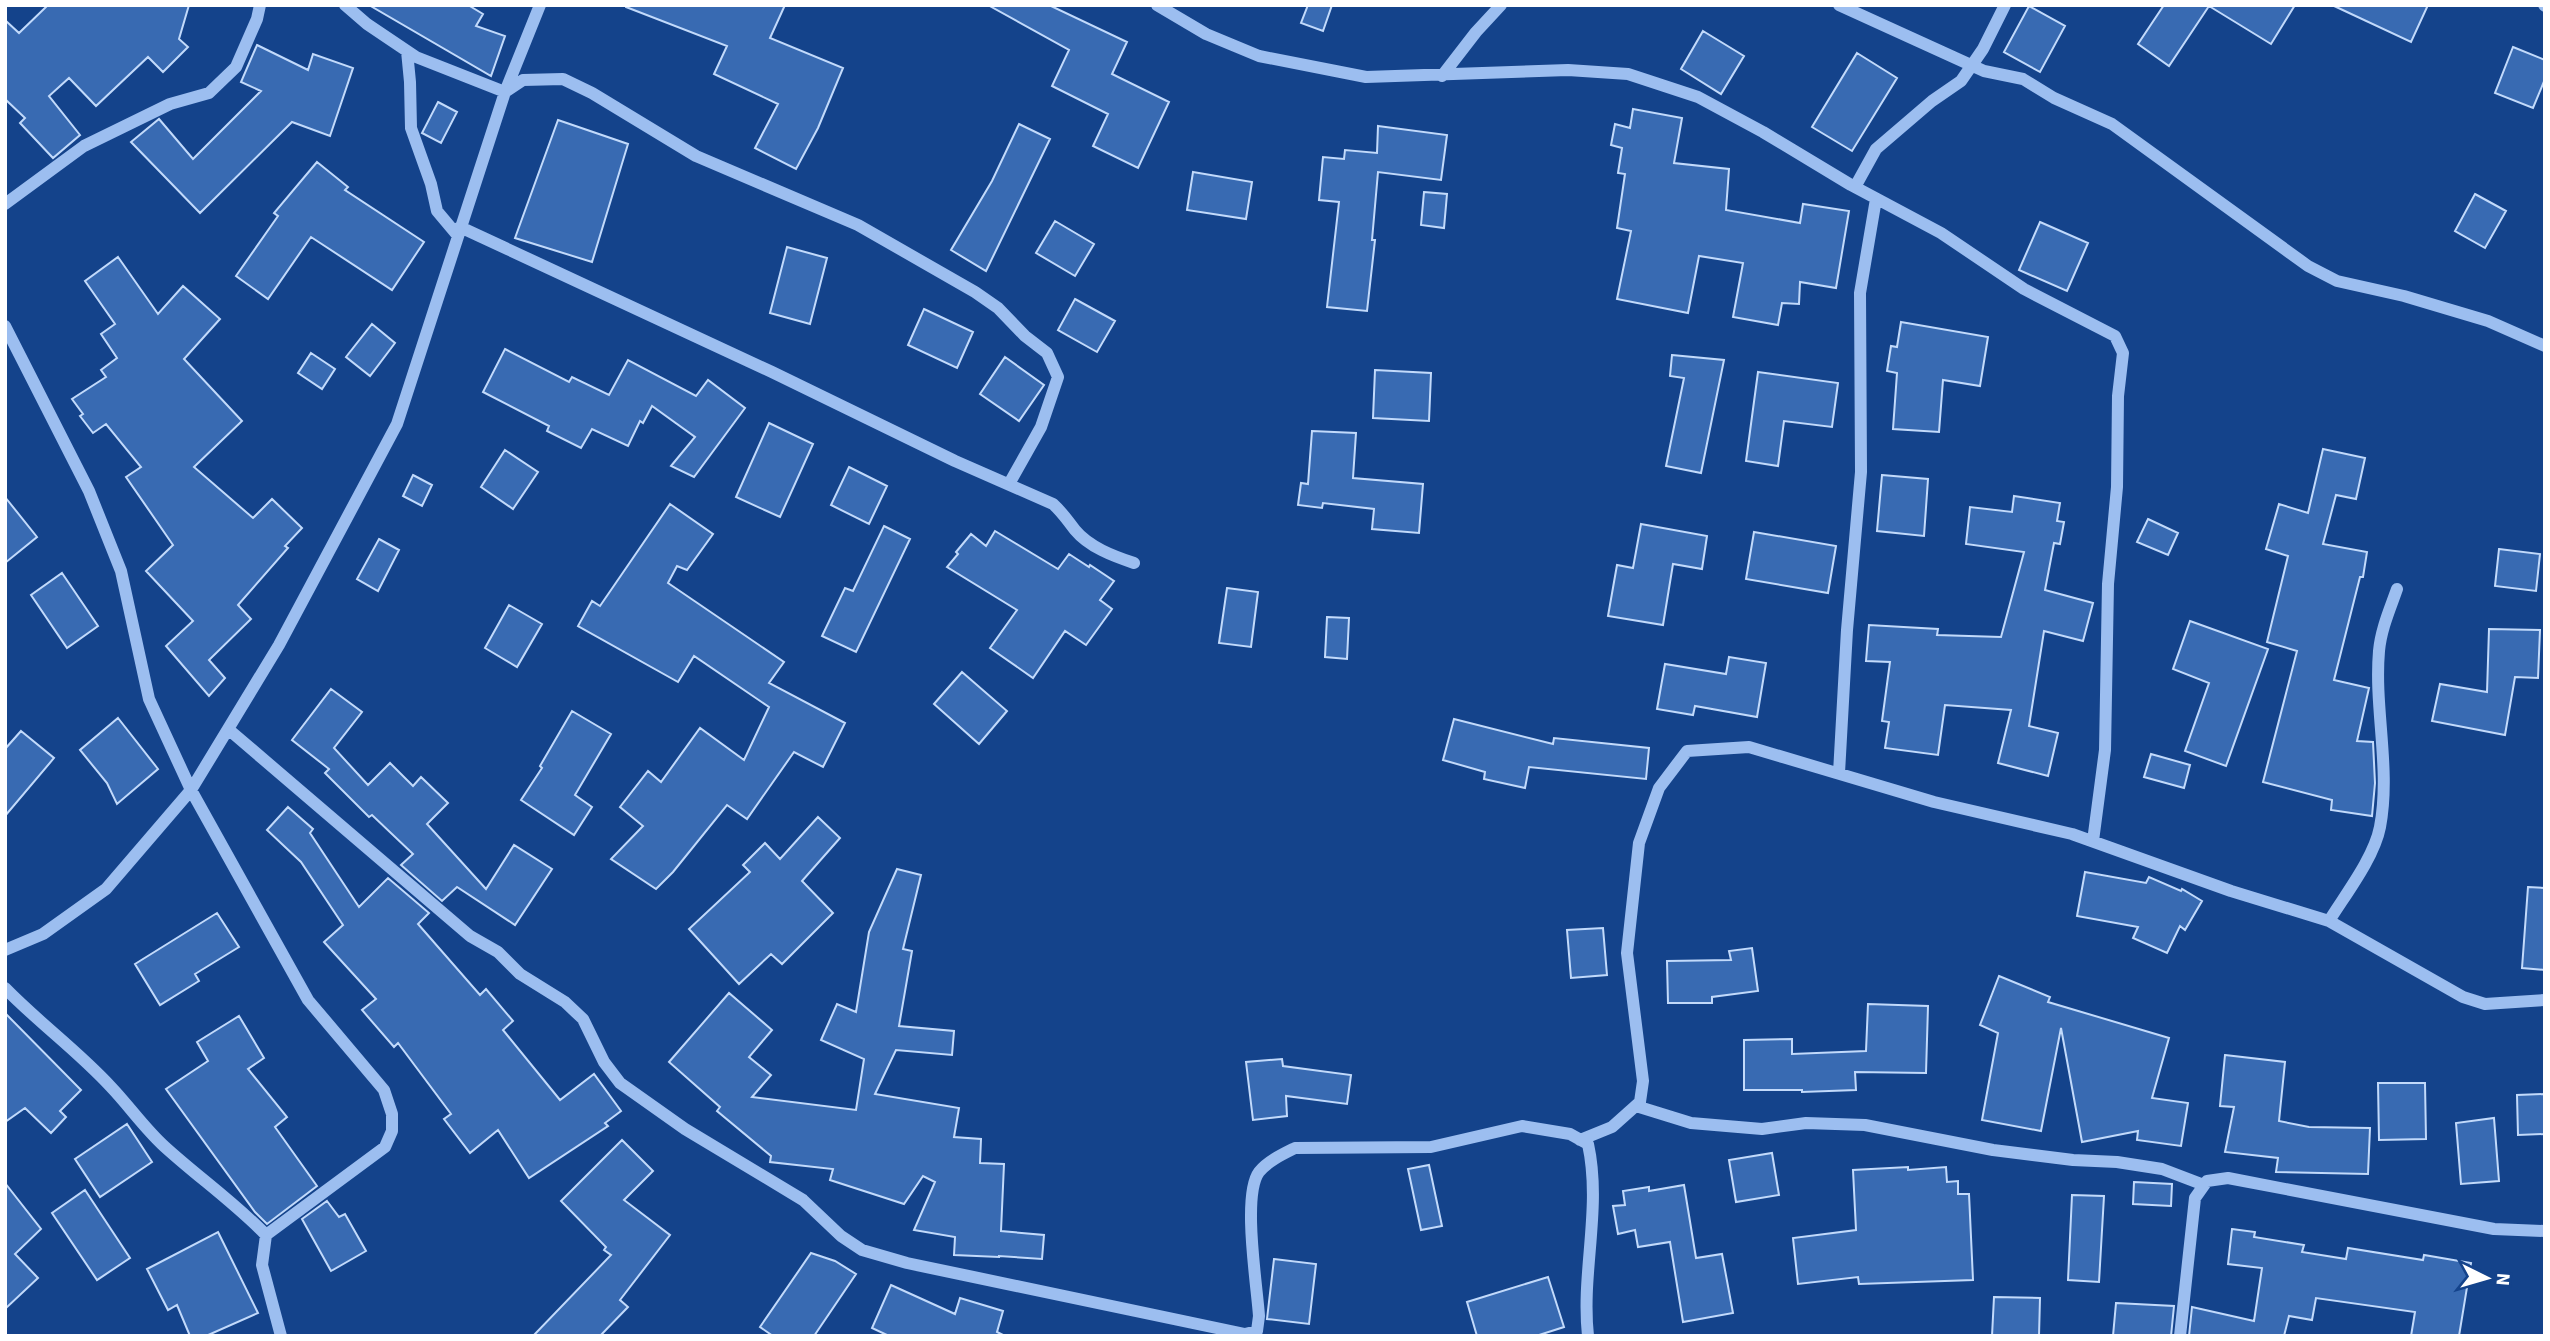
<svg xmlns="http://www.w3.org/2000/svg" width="2550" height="1341" font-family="'Source Sans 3',sans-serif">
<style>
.building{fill:#386ab2;stroke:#c2dafb;stroke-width:2}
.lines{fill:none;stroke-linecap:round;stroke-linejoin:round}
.minor{stroke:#9cbef0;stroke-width:12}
</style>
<rect width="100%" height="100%" fill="#14438b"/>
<path class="building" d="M48,5H189L179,39L188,47L163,72L148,57L96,106L69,78L49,96L80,135L53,158L20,123L25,118L5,99V20L19,33Z
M369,5H468L483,14L476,26L505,36L491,76Z
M626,5H785L770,38L843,68L818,128L796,169L755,148L778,104L714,74L727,46L626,7Z
M988,5H1049L1127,42L1112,74L1169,102L1138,168L1093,146L1108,114L1052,86L1069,50Z
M1308,5H1332L1323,31L1301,23Z
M2164,5H2295L2271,44L2209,6L2169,66L2138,44Z
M2332,5H2428L2411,42Z
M2029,6L2065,26L2040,72L2004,52Z
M1703,31L1744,56L1721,94L1681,69Z
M257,45L308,70L313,54L353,68L330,136L292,122L200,213L131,142L159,119L193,159L261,91L241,82Z
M2513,47L2545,60V79L2533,108L2495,93Z
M1857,53L1897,78L1852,151L1812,127Z
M438,102L457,112L441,143L422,133Z
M1633,109L1682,118L1674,163L1729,169L1726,210L1800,223L1803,204L1849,211L1836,288L1800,282L1799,304L1782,303L1778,325L1733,317L1743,263L1699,256L1688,313L1617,299L1631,231L1617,228L1625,174L1618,173L1622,148L1611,145L1615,124L1630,128Z
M558,120L628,144L592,262L515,238Z
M1019,124L1050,139L986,271L951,250L992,181Z
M1378,126L1447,135L1441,180L1378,172L1372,240H1375L1367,311L1327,307L1339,202L1319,200L1323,157L1344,159L1345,150L1377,153Z
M317,162L348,187L345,190L424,242L392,290L311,237L268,299L236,276L278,216L274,213Z
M1193,172L1252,182L1246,219L1187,210Z
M1424,192L1447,194L1444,228L1421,225Z
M2475,194L2506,211L2485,248L2455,231Z
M1055,221L1094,244L1075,276L1036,253Z
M2040,222L2088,243L2067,291L2019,270Z
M787,247L827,258L810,324L770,313Z
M118,257L158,314L183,286L220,319L184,359L242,421L194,467L253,518L272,499L302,528L285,546L288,548L238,605L251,619L209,660L225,678L209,696L166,646L193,621L146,571L173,545L126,477L141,467L106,424L93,433L80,416L83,414L72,399L106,377L101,370L117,358L101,334L115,324L85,281Z
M1075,299L1115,321L1097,352L1058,330Z
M924,309L973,332L957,368L908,345Z
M1901,322L1988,337L1980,386L1943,380L1939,432L1893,429L1897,373L1887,371L1891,346L1897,347Z
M372,324L395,343L370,376L346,357Z
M505,349L569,382L572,377L609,395L628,360L696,396L708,380L745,408L694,477L671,466L695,437L652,406L643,423L640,421L628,446L592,429L581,448L547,431L549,426L483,392Z
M311,353L335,369L322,389L298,373Z
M1672,355L1724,360L1701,473L1666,466L1684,378L1670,376Z
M1005,357L1044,385L1019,421L980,394Z
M1375,370L1431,373L1429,421L1373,418Z
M1758,372L1838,383L1832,427L1784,421L1778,466L1746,461Z
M769,423L813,444L780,517L736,497Z
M1312,431L1356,433L1353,478L1423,484L1419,533L1372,529L1374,509L1323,503L1322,508L1298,505L1301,483L1308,484Z
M2323,449L2365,458L2356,499L2336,495L2323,544L2367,552L2363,577H2360L2334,680L2369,688L2357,741L2373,742L2375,783L2372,816L2331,810L2332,800L2263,782L2297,651L2267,642L2288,556L2266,549L2279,504L2308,513Z
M505,450L538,472L513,509L481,487Z
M849,467L887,486L869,524L831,505Z
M413,475L432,485L422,506L403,496Z
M1882,475L1928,479L1924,536L1877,531Z
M2014,496L2060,503L2057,521L2064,522L2060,544L2054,543L2045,590L2093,603L2083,641L2044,631L2029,726L2058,733L2048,776L1998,763L2011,710L1945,705L1938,755L1885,748L1889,722L1882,721L1890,662L1866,661L1869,625L1938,629L1937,635L2001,637L2024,552L1966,544L1970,507L2012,512Z
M5,497L37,537L5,563Z
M670,504L713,534L687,570L677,566L668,583L784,662L769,683L845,723L823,767L794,752L747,819L727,805L673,872L656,889L611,859L643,826L620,807L648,771L661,782L700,728L744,760L769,707L694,656L678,682L578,626L592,601L600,606Z
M2148,519L2178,533L2168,555L2137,542Z
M1641,524L1707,536L1702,569L1673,564L1663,625L1608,616L1617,565L1633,568Z
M884,526L910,539L856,652L822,636L845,588L853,591Z
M995,531L1058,569L1069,554L1089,567L1090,565L1114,581L1100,600L1112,609L1086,645L1065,631L1033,678L990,648L1017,610L947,567L958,554L956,552L971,534L986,546Z
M1754,532L1836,546L1828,593L1746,579Z
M379,539L399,550L378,591L357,579Z
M2499,549L2540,554L2536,591L2495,586Z
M62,573L98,626L67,648L31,595Z
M1227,588L1258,592L1251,647L1219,643Z
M509,605L542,624L517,667L485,648Z
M1327,617L1349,618L1347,659L1325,657Z
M2190,621L2268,649L2226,766L2185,751L2209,683L2173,669Z
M2489,629L2540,630L2538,678L2515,677L2505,735L2432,721L2440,684L2487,692Z
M1729,657L1766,663L1757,717L1695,706L1693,715L1657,709L1665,664L1726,674Z
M962,672L1007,711L979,744L934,704Z
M331,689L362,712L334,748L368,785L390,763L413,786L421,777L448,803L427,824L486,889L514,845L552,869L515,925L457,887L442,901L401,865L413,854L372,815L369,817L325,773L329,769L292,740Z
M572,711L611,734L575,795L592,807L574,835L521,800L542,768L540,766Z
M118,718L158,769L117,804L107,783L80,750Z
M1454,719L1553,744L1554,738L1649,748L1646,779L1529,767L1525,788L1484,779L1485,772L1443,760Z
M21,731L54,758L5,816V749Z
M2151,754L2190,765L2184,788L2144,777Z
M288,807L313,829L310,833L359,907L388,878L429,913L418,924L480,995L486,989L513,1021L503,1030L560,1100L594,1074L621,1111L605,1123L608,1126L529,1178L498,1130L470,1153L444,1119L451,1114L398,1043L394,1047L362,1010L376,999L324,942L343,925L301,862L267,830Z
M818,817L840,838L802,881L833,913L782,964L771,954L739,984L689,929L750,872L743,865L765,843L780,859Z
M897,869L921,875L903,949L912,951L899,1026L954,1031L952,1055L896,1050L875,1094L959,1108L954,1137L981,1139L980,1163L1004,1164L1001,1231L1044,1235L1042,1259L999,1256V1257L954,1255L955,1237L914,1230L935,1182L923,1176L904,1204L830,1180L833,1169L770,1162L771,1156L717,1111L720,1107L669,1062L729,993L772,1030L749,1057L771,1075L752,1097L856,1110L864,1059L821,1040L837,1004L856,1012L869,932Z
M2085,872L2146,883L2149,877L2181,891L2182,889L2202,901L2185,930L2180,926L2167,953L2133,938L2138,927L2077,916Z
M2528,887L2545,888V970L2522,968Z
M217,913L239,947L195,974L199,981L160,1005L135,964Z
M1603,928L1607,975L1571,978L1567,930Z
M1752,948L1758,991L1712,997V1003H1668L1667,961L1731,960L1729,951Z
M1999,976L2050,997L2048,1002L2169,1038L2152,1098L2188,1103L2181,1146L2137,1140L2138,1131L2082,1142L2061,1028L2041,1131L1982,1120L1998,1033L1980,1025Z
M1868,1004L1928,1006L1926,1073L1855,1072L1856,1090L1802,1092V1090H1744V1040L1792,1039V1054L1866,1051Z
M5,1013L81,1090L60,1111L66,1117L51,1133L25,1108L5,1122Z
M239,1016L264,1058L248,1069L287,1117L275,1127L317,1186L267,1224L255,1212L166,1089L208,1061L197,1042Z
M2225,1055L2285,1062L2279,1121L2309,1127L2370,1128L2368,1174L2276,1172L2278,1158L2225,1152L2234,1107L2220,1106Z
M1282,1059L1283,1066L1351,1075L1347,1104L1286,1096L1287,1116L1253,1120L1246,1062Z
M2378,1083H2425L2426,1139L2379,1140Z
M2545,1094V1134L2518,1135L2517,1095Z
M2494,1118L2499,1181L2461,1184L2456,1123Z
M127,1124L152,1162L100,1197L75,1159Z
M622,1140L653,1171L624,1200L670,1235L620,1300L628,1307L600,1336H533L611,1255L604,1250L606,1247L561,1201Z
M1772,1153L1779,1195L1736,1202L1729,1160Z
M1429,1165L1442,1226L1421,1230L1408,1169Z
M1908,1167V1170L1946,1167L1947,1182L1958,1181V1194H1969L1973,1280L1859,1284L1858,1277L1798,1284L1793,1238L1856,1230L1853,1170Z
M2134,1182L2172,1184L2171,1206L2133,1204Z
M5,1183L41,1229L15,1254L38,1278L5,1309Z
M1684,1185L1696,1258L1722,1254L1733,1313L1683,1322L1670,1242L1638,1247L1635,1230L1618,1234L1613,1206L1625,1205L1623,1191L1649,1187V1191Z
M85,1190L130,1258L97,1280L52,1213Z
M2072,1195L2104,1196L2099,1282L2068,1280Z
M327,1201L339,1217L345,1214L366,1251L331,1271L302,1219Z
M2232,1229L2255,1232L2254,1237L2304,1245L2302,1252L2346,1259L2348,1248L2423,1260L2424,1255L2471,1263L2459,1336H2411L2415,1312L2316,1298L2312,1320L2289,1316L2284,1336H2189L2192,1307L2254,1321L2262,1268L2228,1264Z
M218,1232L258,1313L206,1336H190L177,1305L168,1310L147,1269Z
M811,1253L835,1261L856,1274L814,1336H773L760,1327Z
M1274,1259L1316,1264L1309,1324L1267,1319Z
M1548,1277L1564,1327L1536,1336H1477L1467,1302Z
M891,1285L955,1314L960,1298L1003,1311L997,1332L1005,1336H889L872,1328Z
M1994,1297L2040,1298L2039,1336H1992Z
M2116,1303L2174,1306L2171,1336H2113Z"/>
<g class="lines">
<path class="minor" d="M345,5L367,24L416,57L505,92L523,80L563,79L592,93L696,156L858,225L975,292L998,308L1025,336L1047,353L1058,377L1041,427L1009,484
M1157,5L1206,34L1259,56L1366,77L1568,70L1628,74L1698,97L1763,132L1851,185L1941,233L2024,289L2115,336L2123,353L2118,396L2117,487L2108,584L2105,750L2093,841
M1839,5L1984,71L2023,79L2054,98L2112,124L2308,266L2337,281L2404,296L2488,321L2545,346
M2544,5L2545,6
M407,51L410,82L411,128L431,184L437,211L458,236
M1442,76L1476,32L1501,5
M1855,187L1876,149L1932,101L1961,81L1983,49L2005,5
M5,204L84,146L170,104L209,93L236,67L257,19L260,5
M460,227L772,372L955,461L1053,504C1063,513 1067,520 1075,530C1089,547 1113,556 1134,563
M5,326L89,491L121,571L149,699L191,790L308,1000L384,1090L392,1114V1131L385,1147L266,1235
M228,729L470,936L498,952L520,974L565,1002L583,1019L604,1062L620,1083L685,1129L803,1200L841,1236L862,1250L907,1263L1245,1334L1257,1331L1259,1316C1257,1285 1242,1195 1259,1172C1268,1161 1283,1154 1295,1148L1431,1147L1522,1126L1570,1134L1588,1144C1602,1208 1581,1272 1588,1336
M1839,773L1847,630L1861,472L1860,293L1876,199
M2329,921C2345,895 2374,858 2380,827C2391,769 2374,709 2379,651C2381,629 2390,609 2397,589
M5,950L43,934L106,889L191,790L279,645L397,424L505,92L540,5
M5,988C39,1023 78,1051 111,1087C130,1107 145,1129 165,1147C198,1177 235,1203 266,1235L262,1265L281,1336
M1636,1106L1691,1123L1762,1129L1806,1123L1865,1125L1993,1150L2073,1160L2117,1162L2162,1169L2204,1185
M1580,1140L1612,1127L1640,1102L1643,1081L1627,953L1639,843L1659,788L1687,751L1749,747L1934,802L2072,834L2231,891L2329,921L2463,997L2485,1004L2545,1000
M2180,1336L2195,1198L2207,1181L2228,1178L2494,1229L2545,1231"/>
</g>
<rect width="2550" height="1341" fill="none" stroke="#ffffff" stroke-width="14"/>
<g transform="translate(2487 1278) rotate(95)" stroke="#14438b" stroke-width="5" paint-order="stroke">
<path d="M0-5L12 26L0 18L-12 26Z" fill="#ffffff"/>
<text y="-10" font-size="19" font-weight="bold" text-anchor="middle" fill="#ffffff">N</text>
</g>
</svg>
